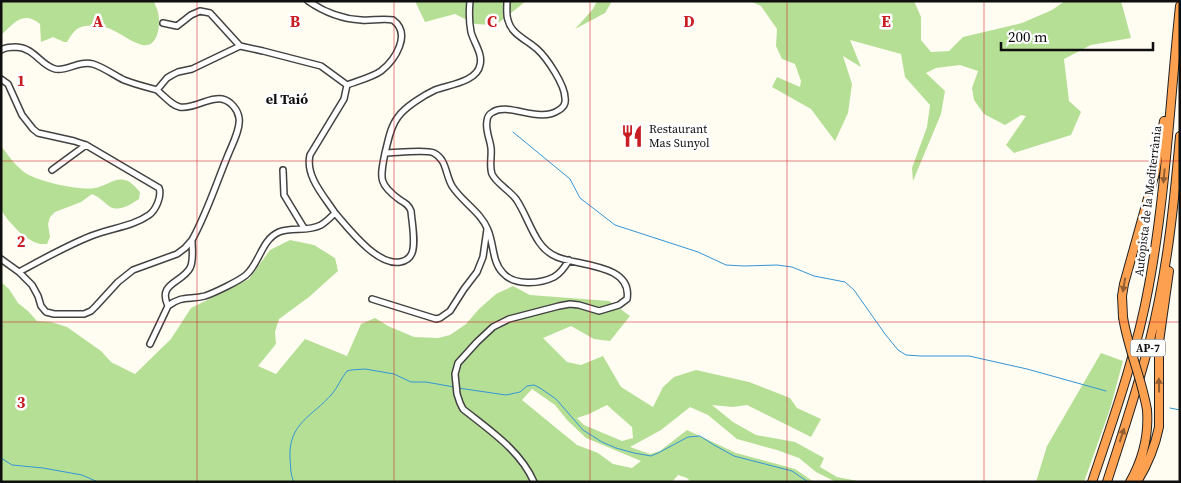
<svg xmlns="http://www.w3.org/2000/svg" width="1181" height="483" font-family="'Source Serif 4',serif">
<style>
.forest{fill:#b6df96;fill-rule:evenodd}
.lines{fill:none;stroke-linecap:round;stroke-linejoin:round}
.stream{stroke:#3495d6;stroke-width:1}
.minor-casing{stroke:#424242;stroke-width:8}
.highway-casing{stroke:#202020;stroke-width:10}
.minor{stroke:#fff;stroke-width:5}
.highway{stroke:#fda151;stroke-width:8}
.highway-bridge-casing{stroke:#202020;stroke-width:10;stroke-linecap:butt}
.highway-bridge{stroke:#fda151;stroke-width:8}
.oneway{fill:#925f33}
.grid{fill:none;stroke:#c91d24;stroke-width:1;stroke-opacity:0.55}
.labels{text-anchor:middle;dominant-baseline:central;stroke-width:5;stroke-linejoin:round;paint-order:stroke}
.shield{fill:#fff;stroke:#575757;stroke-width:1}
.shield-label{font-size:11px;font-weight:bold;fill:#0f0f0f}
.poi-label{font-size:12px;fill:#0f0f0f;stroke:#fff;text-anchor:start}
.street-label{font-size:12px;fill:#0f0f0f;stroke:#fff}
.neighbourhood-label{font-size:14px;font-weight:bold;fill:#0f0f0f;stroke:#fff}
.grid-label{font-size:16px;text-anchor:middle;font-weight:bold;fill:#c91d24;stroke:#fff;stroke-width:5;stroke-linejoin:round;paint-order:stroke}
</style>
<rect width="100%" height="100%" fill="#fffcf1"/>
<path class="forest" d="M1,1H154C155,5 157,9 158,12C161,26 158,51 139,44C128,40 119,32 108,28C100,25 84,24 77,29C73,32 70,37 67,42H64L53,37L41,42L40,24C22,10 14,24 1,35Z
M415,1H526L496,25L475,24L455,14L425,22Z
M597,1H612L605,13L575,29L593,9Z
M750,1H914L921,17V40L931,52L949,51L963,37L1022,23L1052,10L1065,1H1121L1131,38L1091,45L1064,59L1069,101L1081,112L1071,135L1014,153L1006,145L1026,116L1021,115L1005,125L984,114L974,100L972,88L978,71L960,65L936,68L926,73L945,91L941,114L913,181L912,168L927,127L930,105L905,77L901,54L850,40L861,67L843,56L852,84L848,113L835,141L811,109L772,87L777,77L800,87L801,81L795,64L782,59L776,46L777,29L761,6Z
M1,146C8,155 17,168 27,174C41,182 81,191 95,188C105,186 116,177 125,180C131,181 136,188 140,192L139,199C131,204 119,213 109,206C102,201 101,198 92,194L81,202L55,212L50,217L48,224L50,237L47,244H40L34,242L22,235L8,220L1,210Z
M290,240L314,245L335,258L338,271L309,297L279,319L275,332L276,344L258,366L276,374L305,339L347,356L361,324L375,318L388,326L414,337L438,338L450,335L466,324L479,309L496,294L513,286L530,295L609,301L630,316L610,341L594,339L571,326L543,338L567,362L581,365L603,356L621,387L653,407L663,387L674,377L696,370L749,382L790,398L797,408L821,419L811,437L747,405L733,407L712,405L733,422L756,435L795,442L824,458L820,467L837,477L863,482H836L816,472L799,458L777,450L737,439L708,415L690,407L661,430L630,447L650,454L660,451L687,430L736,453L795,469L814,482H691L687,478L678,475L672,482H1V282L9,289L18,303L28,311L37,321L51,322L67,327L101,351L111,362L135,374L171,339L191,308L228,290L249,279L270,250ZM532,389L555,405L567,420L586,438L641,461L632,468L613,464L598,453L577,445L522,400ZM607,405L632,427L633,438L622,441L584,425L577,418L589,414Z
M1101,353L1123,361L1110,409L1084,482H1036L1047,446Z"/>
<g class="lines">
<path class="stream" d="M513,132L570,179L580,198L615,225L698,252L726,265L744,266L777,265L792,267L814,276L845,282L854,290L885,334L898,350L906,355L921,356H969L1027,369L1106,391
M458,388L506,395L520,392L527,386L534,385L540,388L556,399L583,430L602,442L616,448L634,453L651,456L658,453L688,437L700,436L714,445L734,456L792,471L808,482
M1170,408L1180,410
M1,458L12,465L43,468L82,475L98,482
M294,482C290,474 291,468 290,459C288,423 312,417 332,394C338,387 341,378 347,371L351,370L365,369L394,374L411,382H426L454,387"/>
<defs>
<path id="minor" d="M507,1C507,7 506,15 508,20C511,34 527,40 537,49C547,58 565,85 565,98C566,103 564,107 559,110C539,124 509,102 493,112C489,114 487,118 487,121C485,130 490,139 491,148C492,156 489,166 492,174C496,183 509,190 516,199C525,212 530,229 539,242C543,248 550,254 557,257C578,266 633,264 627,299L619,305L599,311L579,305L570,304L559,306L509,319L493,327L477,342L458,363L455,374L457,394L460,403L463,409C489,430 520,450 534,482
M163,23L177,26L191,15L200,11L210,13L240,46
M1,50C6,47 10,47 16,47C35,48 40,65 55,69C66,72 79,60 93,64C103,67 114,75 124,80C134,84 146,87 157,90L167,78L172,75L178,72L192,69L240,46L263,51L321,66L347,85C357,81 373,77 381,71C395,60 412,34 393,20C382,18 371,21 361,20C341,19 324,12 308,1
M1,79L8,84L22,115L33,129L38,133L74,141L86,145L159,188C162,196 156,210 149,215C132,227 110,228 91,236C66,246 43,259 19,272L32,285L38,296L41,306L46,312L54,314H84L91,311L96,306L118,282L133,270L177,254L185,248L192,240C192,248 194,261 190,268C182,283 157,283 168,306C182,295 190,300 205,296C214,293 239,281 246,275C260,263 261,240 279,232C292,227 308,232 321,225C326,222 331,217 335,213C349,229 377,266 400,262C406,261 410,258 412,253C416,243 412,223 411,211C409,205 405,203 400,200C378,184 380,178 385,153C396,153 426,149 434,153C447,160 445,174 452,186C462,202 481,212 488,230C494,244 492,262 503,273C514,286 540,284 554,277C561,273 565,267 569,260
M157,90C177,108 177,112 204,102C210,100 216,98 222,99C231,101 238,110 239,118C241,128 232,145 228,155C216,184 207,213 192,240
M385,153C388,142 390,127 398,117C405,107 424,95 435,90C448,85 477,82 480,65C483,54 474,43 471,32C469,22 469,12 470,1
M52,170L86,145
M283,170L284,195L304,228
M335,213C324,196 305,176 310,155L344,99L347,85
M1,259L19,272
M372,299L436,319L440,318L450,311L464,289L477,272L483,257L487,229
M150,344L168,306"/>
<path id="highway" d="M1123,317L1122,296L1124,284L1155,173L1164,121
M1092,482C1114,417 1137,352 1149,285C1166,193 1170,99 1180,6
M1107,482C1122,435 1138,388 1150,340C1167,273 1174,205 1180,136
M1130,482C1143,459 1149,436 1147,410
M1137,482C1148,464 1155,447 1159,427V342L1169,271"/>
</defs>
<use href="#minor" class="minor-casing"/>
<use href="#highway" class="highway-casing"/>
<use href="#minor" class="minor"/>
<use href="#highway" class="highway"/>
<defs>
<path id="highway-bridge" d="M1123,317C1128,349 1142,379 1147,410"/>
</defs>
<use href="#highway-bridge" class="highway-bridge-casing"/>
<use href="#highway-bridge" class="highway-bridge"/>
</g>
<defs><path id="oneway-solid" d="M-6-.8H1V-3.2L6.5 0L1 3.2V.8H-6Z" transform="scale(1.25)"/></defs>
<g class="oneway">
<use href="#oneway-solid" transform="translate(1164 176) rotate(95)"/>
<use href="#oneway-solid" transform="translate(1124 285) rotate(100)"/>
<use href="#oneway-solid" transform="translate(1159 385) rotate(-91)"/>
<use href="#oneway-solid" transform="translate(1122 435) rotate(-72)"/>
</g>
<path class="grid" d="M197,1V482M394,1V482M590,1V482M787,1V482M984,1V482M1,161H1180M1,322H1180"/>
<defs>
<symbol id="restaurant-bare" viewBox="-9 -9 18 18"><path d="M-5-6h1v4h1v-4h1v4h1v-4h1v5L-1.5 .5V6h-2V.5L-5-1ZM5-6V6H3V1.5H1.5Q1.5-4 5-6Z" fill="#c91d24" stroke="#fff" stroke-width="2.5" paint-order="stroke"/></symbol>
</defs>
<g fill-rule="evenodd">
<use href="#restaurant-bare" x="616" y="120" width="32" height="32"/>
</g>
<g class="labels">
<rect class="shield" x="1130.5" y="339.5" width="35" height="17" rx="4"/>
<g class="shield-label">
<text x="1148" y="348">AP-7</text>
</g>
<g class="poi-label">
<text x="649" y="129">Restaurant<tspan x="649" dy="14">Mas Sunyol</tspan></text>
</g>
<g class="street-label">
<text transform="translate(1148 201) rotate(-83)">Autopista de la Mediterrània</text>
</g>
<g class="neighbourhood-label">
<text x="287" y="99">el Taió</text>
</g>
</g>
<g class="grid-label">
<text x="98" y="27">A</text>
<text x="295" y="27">B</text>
<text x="492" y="27">C</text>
<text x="689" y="27">D</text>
<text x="886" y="27">E</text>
<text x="21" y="86">1</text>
<text x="21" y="247">2</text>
<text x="21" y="408">3</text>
</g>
<rect width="1181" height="483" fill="none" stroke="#0f0f0f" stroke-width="5"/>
<path d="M1001 42v8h152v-8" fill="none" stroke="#0f0f0f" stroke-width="2.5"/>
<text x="1008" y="42" font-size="15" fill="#0f0f0f" stroke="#ffffff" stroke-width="4" paint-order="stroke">200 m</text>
</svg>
